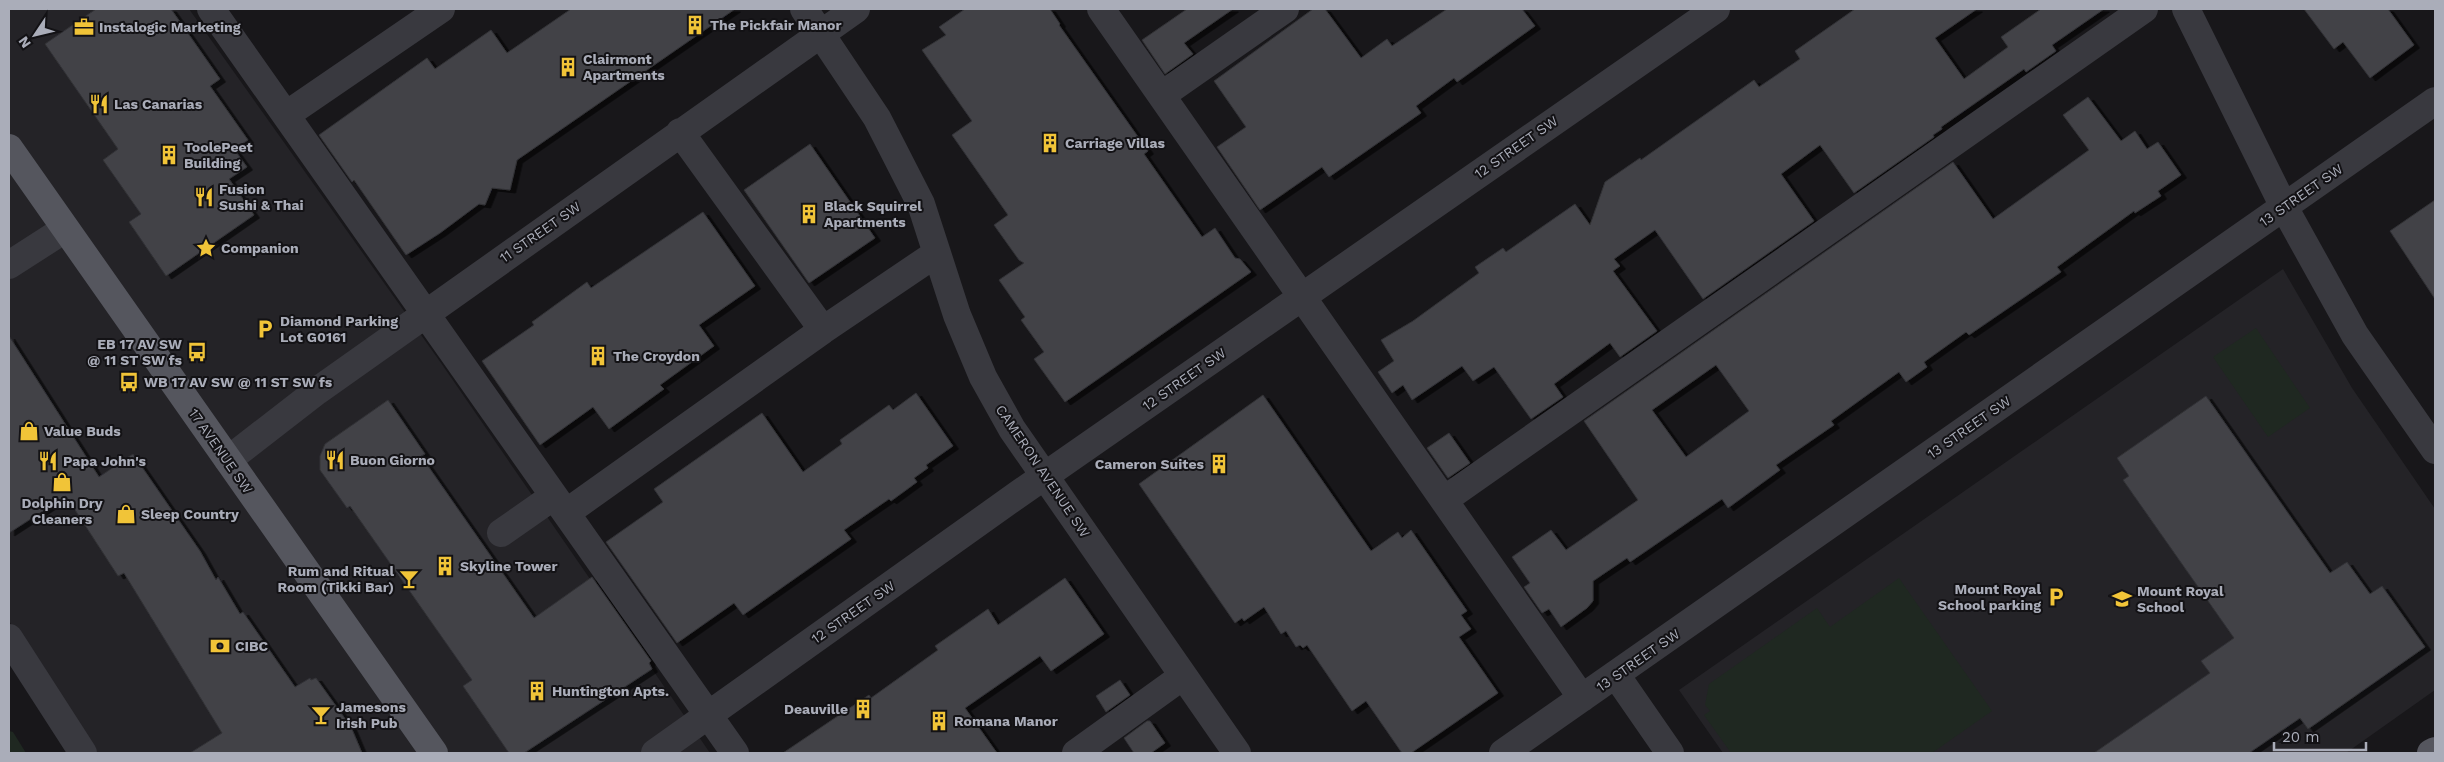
<svg xmlns="http://www.w3.org/2000/svg" width="2444" height="762" font-family="'Work Sans',sans-serif">
<style>
.built{fill:#242327}
.green{fill:#1f2821}
.building{fill:#424247;stroke:#323236;fill-rule:evenodd;filter:url(#shadow)}
.lines{fill:none;stroke-linecap:round;stroke-linejoin:round}
.minor{stroke:#39393f;stroke-width:28}
.major{stroke:#55565e;stroke-width:28}
.labels{text-anchor:middle;dominant-baseline:central;stroke-width:4;stroke-linejoin:round;paint-order:stroke}
.poi-label{font-size:14px;font-weight:bold;fill:#aaadb9;stroke:#131215;text-anchor:start}
.street-label{font-size:14px;fill:#aaadb9;stroke:#131215}
</style>
<defs>
<filter id="shadow"><feDropShadow dx="5.5" dy="3" stdDeviation="0" flood-color="#0009"/></filter>
</defs>
<rect width="100%" height="100%" fill="#18171a"/>
<path class="built" d="M9,9H189L441,363L710,753H94L9,621Z
M2283,269L2352,388L2435,509V690L2346,753H1723L1679,690Z"/>
<path class="green" d="M2256,328L2310,408L2268,437L2213,357Z
M1899,578L1992,711L1932,753H1731L1704,715L1710,711L1705,705L1709,684L1817,608L1830,627Z
M9,731L13,732L26,753H9Z"/>
<path class="building" d="M96,9H171L220,79L210,86L248,140L234,149L247,167L229,179L254,215L166,276L129,222L141,214L103,160L118,149L45,44Z
M571,9H735L517,160L510,190L492,188L485,205L479,204L440,233L406,255L354,180L352,182L319,135L427,58L435,69L491,30L507,53Z
M965,9H1050L1060,24L1059,25L1148,151L1144,154L1202,237L1215,228L1235,258L1240,259L1251,272L1065,402L1034,359L1044,352L1021,320L1025,317L999,280L1024,263L1019,260L994,225L1008,215L952,135L972,121L922,50L946,35L939,27Z
M1187,9H1233L1184,43L1193,54L1165,74L1142,40Z
M1313,9H1325L1361,58L1387,39L1392,46L1447,9H1522L1535,26L1457,82L1454,78L1416,106L1421,113L1329,177L1322,167L1260,210L1217,147L1246,127L1214,81Z
M1855,9H1977L1935,38L1964,79L2008,47L2001,37L2041,9H2104L2052,45L2056,51L2026,72L2024,69L1941,127L1942,129L1933,135L1934,137L1854,193L1820,145L1781,174L1814,221L1703,299L1655,230L1614,259L1620,266L1613,271L1657,331L1620,357L1610,343L1554,384L1563,397L1531,419L1494,367L1473,381L1462,366L1412,400L1403,385L1392,393L1378,372L1394,361L1381,340L1413,321L1479,273L1475,267L1503,248L1506,252L1575,204L1590,225L1605,182L1640,158L1641,160L1754,80L1759,87L1800,59L1795,51Z
M2304,9H2388L2414,45L2370,78L2343,42L2334,49Z
M2088,97L2121,141L2135,131L2147,149L2158,142L2181,175L2158,191L2161,196L2135,213L2134,211L2057,267L2061,272L1969,335L1966,332L1924,362L1927,367L1906,382L1899,372L1831,421L1834,425L1776,465L1780,470L1728,508L1722,499L1630,562L1627,558L1593,581V601L1587,608L1561,627L1549,609L1542,613L1524,587L1530,583L1512,557L1551,530L1566,550L1638,500L1584,421L1953,162L1993,219L2089,150L2063,115ZM1716,365L1749,411L1686,457L1652,410Z
M810,144L875,238L809,283L744,190Z
M2435,200V299L2390,231Z
M703,212L755,286L699,325L714,346L660,385L664,389L609,429L593,407L540,445L482,361L534,325L532,322L587,282L591,288Z
M9,336L99,477L133,454L200,551L216,580L218,577L240,614L243,612L295,687L310,678L311,680L316,678L351,727L362,753H190L222,733L124,573L118,576L66,496L9,533Z
M916,393L953,446L926,465L928,468L914,478L917,482L891,501L889,499L844,530L851,539L743,615L734,603L677,643L606,542L663,502L654,489L762,413L803,472L842,444L840,440L889,405L893,410Z
M1263,395L1371,551L1398,532L1402,538L1411,530L1467,611L1461,615L1471,629L1459,637L1498,693L1411,753H1402L1366,701L1352,711L1307,645L1303,648L1300,645L1296,647L1286,631L1281,634L1264,607L1244,621L1242,618L1235,623L1139,484Z
M2206,396L2330,573L2347,562L2370,594L2382,586L2425,647L2308,729L2300,718L2249,753H2094L2210,673L2201,661L2234,638L2123,480L2129,476L2117,458Z
M388,400L425,454L421,456L534,618L592,577L651,661L649,663L652,669L524,753H509L463,686L472,680L350,506L347,508L320,470V456L325,444Z
M1449,433L1470,463L1448,478L1427,448Z
M1065,578L1104,634L1051,671L1040,656L965,708L997,753H783L869,695L871,698L938,650L935,646L988,609L998,625Z
M1120,680L1130,695L1106,712L1096,696Z
M1147,721H1150L1165,743L1151,753H1134L1124,738Z"/>
<g class="lines">
<path class="minor" d="M211,9L735,753
M804,9L877,118L921,204L957,315L983,377L1012,429L1237,753
M1101,9L1582,698
M2186,9L2284,207L2355,335L2435,450
M1162,95L1285,9
M286,115L441,9
M680,132L823,330
M9,265L65,229
M228,460L317,391L856,9
M1444,500L2144,9
M566,513L823,330L937,253
M501,533L554,496
M9,638L83,753
M1616,675L1670,753
M655,753L1020,493L1716,9
M1076,753L1183,676
M1503,753L2435,101"/>
<path class="major" d="M9,148L434,753
M2431,753L2435,751"/>
</g>
<defs>
<symbol id="building-bare" viewBox="-9 -9 18 18"><path d="M-4-6H4V6H1V3H-1V6H-4ZM-2.5-4.3h1.7v1.8h-1.7ZM.8-4.3h1.7v1.8H.8ZM-2.5-1h1.7V.8h-1.7ZM.8-1h1.7V.8H.8Z" fill="#f1c438" stroke="#131215" stroke-width="2.5" paint-order="stroke"/></symbol>
<symbol id="office-bare" viewBox="-9 -9 18 18"><path d="M-6-3h4V-5.5h4V-3h4V5H-6ZM-1-4.5V-3h2v-1.5ZM-6 0V1H6V0Z" fill="#f1c438" stroke="#131215" stroke-width="2.5" paint-order="stroke"/></symbol>
<symbol id="restaurant-bare" viewBox="-9 -9 18 18"><path d="M-5-6h1v4h1v-4h1v4h1v-4h1v5L-1.5 .5V6h-2V.5L-5-1ZM5-6V6H3V1.5H1.5Q1.5-4 5-6Z" fill="#f1c438" stroke="#131215" stroke-width="2.5" paint-order="stroke"/></symbol>
<symbol id="sight-bare" viewBox="-9 -9 18 18"><path d="M0-6L1.8-2.2L6-1.7L2.9 1.2L3.7 5.4L0 3.3L-3.7 5.4L-2.9 1.2L-6-1.7L-1.8-2.2Z" fill="#f1c438" stroke="#131215" stroke-width="2.5" paint-order="stroke"/></symbol>
<symbol id="parking-bare" viewBox="-9 -9 18 18"><path d="M-3.5-5.5H1a3.5 3.5 0 0 1 0 7H-1V5.5H-3.5ZM-1-3.4V-.6H.8a1.4 1.4 0 0 0 0-2.8Z" fill="#f1c438" stroke="#131215" stroke-width="2.5" paint-order="stroke"/></symbol>
<symbol id="bus-bare" viewBox="-9 -9 18 18"><path d="M-5-6H5V4H4V6H2V4H-2V6H-4V4H-5ZM-3.5-4V0h7V-4ZM-3.5 1.2v1.5H-2V1.2ZM2 1.2v1.5H3.5V1.2Z" fill="#f1c438" stroke="#131215" stroke-width="2.5" paint-order="stroke"/></symbol>
<symbol id="shop-bare" viewBox="-9 -9 18 18"><path d="M-5-2.5h2.3a2.7 3.5 0 0 1 5.4 0H5L5.5 6h-11ZM-1.5-2.5h3a1.5 2.3 0 0 0-3 0Z" fill="#f1c438" stroke="#131215" stroke-width="2.5" paint-order="stroke"/></symbol>
<symbol id="bar-bare" viewBox="-9 -9 18 18"><path d="M-6-5H6L.8 .8V4.5H3.5V6h-7V4.5H-.8V.8Z" fill="#f1c438" stroke="#131215" stroke-width="2.5" paint-order="stroke"/></symbol>
<symbol id="school-bare" viewBox="-9 -9 18 18"><path d="M0-5L7-2L0 1L-7-2ZM-4 1L0 2.5L4 1V4Q0 6-4 4Z" fill="#f1c438" stroke="#131215" stroke-width="2.5" paint-order="stroke"/></symbol>
<symbol id="bank-bare" viewBox="-9 -9 18 18"><path d="M-6-4H6V4H-6ZM0-2.3a2.3 2.3 0 1 0 0 4.6a2.3 2.3 0 1 0 0-4.6Z" fill="#f1c438" stroke="#131215" stroke-width="2.5" paint-order="stroke"/></symbol>
</defs>
<g fill-rule="evenodd">
<use href="#building-bare" x="681" y="11" width="28" height="28"/>
<use href="#office-bare" x="70" y="13" width="28" height="28"/>
<use href="#building-bare" x="554" y="53" width="28" height="28"/>
<use href="#restaurant-bare" x="85" y="90" width="28" height="28"/>
<use href="#building-bare" x="1036" y="129" width="28" height="28"/>
<use href="#building-bare" x="155" y="141" width="28" height="28"/>
<use href="#restaurant-bare" x="190" y="183" width="28" height="28"/>
<use href="#building-bare" x="795" y="200" width="28" height="28"/>
<use href="#sight-bare" x="192" y="234" width="28" height="28"/>
<use href="#parking-bare" x="251" y="315" width="28" height="28"/>
<use href="#bus-bare" x="183" y="338" width="28" height="28"/>
<use href="#building-bare" x="584" y="342" width="28" height="28"/>
<use href="#bus-bare" x="115" y="368" width="28" height="28"/>
<use href="#shop-bare" x="15" y="417" width="28" height="28"/>
<use href="#restaurant-bare" x="321" y="446" width="28" height="28"/>
<use href="#restaurant-bare" x="34" y="447" width="28" height="28"/>
<use href="#building-bare" x="1205" y="450" width="28" height="28"/>
<use href="#shop-bare" x="48" y="468" width="28" height="28"/>
<use href="#shop-bare" x="112" y="500" width="28" height="28"/>
<use href="#building-bare" x="431" y="552" width="28" height="28"/>
<use href="#bar-bare" x="395" y="565" width="28" height="28"/>
<use href="#parking-bare" x="2042" y="583" width="28" height="28"/>
<use href="#school-bare" x="2108" y="585" width="28" height="28"/>
<use href="#bank-bare" x="206" y="632" width="28" height="28"/>
<use href="#building-bare" x="523" y="677" width="28" height="28"/>
<use href="#building-bare" x="849" y="695" width="28" height="28"/>
<use href="#bar-bare" x="307" y="701" width="28" height="28"/>
<use href="#building-bare" x="925" y="707" width="28" height="28"/>
</g>
<g class="labels">
<g class="poi-label">
<text x="710" y="25">The Pickfair Manor</text>
<text x="99" y="27">Instalogic Marketing</text>
<text x="583" y="59">Clairmont<tspan x="583" dy="16">Apartments</tspan></text>
<text x="114" y="104">Las Canarias</text>
<text x="1065" y="143">Carriage Villas</text>
<text x="184" y="147">ToolePeet<tspan x="184" dy="16">Building</tspan></text>
<text x="219" y="189">Fusion<tspan x="219" dy="16">Sushi &amp; Thai</tspan></text>
<text x="824" y="206">Black Squirrel<tspan x="824" dy="16">Apartments</tspan></text>
<text x="221" y="248">Companion</text>
<text x="280" y="321">Diamond Parking<tspan x="280" dy="16">Lot G0161</tspan></text>
<text x="182" y="344" text-anchor="end">EB 17 AV SW<tspan x="182" dy="16">@ 11 ST SW fs</tspan></text>
<text x="613" y="356">The Croydon</text>
<text x="144" y="382">WB 17 AV SW @ 11 ST SW fs</text>
<text x="44" y="431">Value Buds</text>
<text x="350" y="460">Buon Giorno</text>
<text x="63" y="461">Papa John's</text>
<text x="1204" y="464" text-anchor="end">Cameron Suites</text>
<text x="62" y="503" text-anchor="middle">Dolphin Dry<tspan x="62" dy="16">Cleaners</tspan></text>
<text x="141" y="514">Sleep Country</text>
<text x="460" y="566">Skyline Tower</text>
<text x="394" y="571" text-anchor="end">Rum and Ritual<tspan x="394" dy="16">Room (Tikki Bar)</tspan></text>
<text x="2041" y="589" text-anchor="end">Mount Royal<tspan x="2041" dy="16">School parking</tspan></text>
<text x="2137" y="591">Mount Royal<tspan x="2137" dy="16">School</tspan></text>
<text x="235" y="646">CIBC</text>
<text x="552" y="691">Huntington Apts.</text>
<text x="336" y="707">Jamesons<tspan x="336" dy="16">Irish Pub</tspan></text>
<text x="848" y="709" text-anchor="end">Deauville</text>
<text x="954" y="721">Romana Manor</text>
</g>
<g class="street-label">
<text transform="translate(1516 147) rotate(-35)">12 STREET SW</text>
<text transform="translate(2301 195) rotate(-35)">13 STREET SW</text>
<text transform="translate(540 232) rotate(-35)">11 STREET SW</text>
<text transform="translate(1184 379) rotate(-35)">12 STREET SW</text>
<text transform="translate(1969 427) rotate(-35)">13 STREET SW</text>
<text transform="translate(221 451) rotate(55)">17 AVENUE SW</text>
<text transform="translate(1043 471) rotate(56)">CAMERON AVENUE SW</text>
<text transform="translate(853 612) rotate(-35)">12 STREET SW</text>
<text transform="translate(1638 660) rotate(-35)">13 STREET SW</text>
</g>
</g>
<rect width="2444" height="762" fill="none" stroke="#aaadb9" stroke-width="20"/>
<g transform="translate(35 35) rotate(235)" stroke="#131215" stroke-width="4" paint-order="stroke">
<path d="M0-4L9 19L0 12L-9 19Z" fill="#aaadb9"/>
<text y="-8" font-size="14" font-weight="bold" text-anchor="middle" fill="#aaadb9">N</text>
</g>
<path d="M2274 742v8h92v-8" fill="none" stroke="#aaadb9" stroke-width="2.5"/>
<text x="2282" y="742" font-size="15" fill="#aaadb9" stroke="#131215" stroke-width="4" paint-order="stroke">20 m</text>
</svg>
